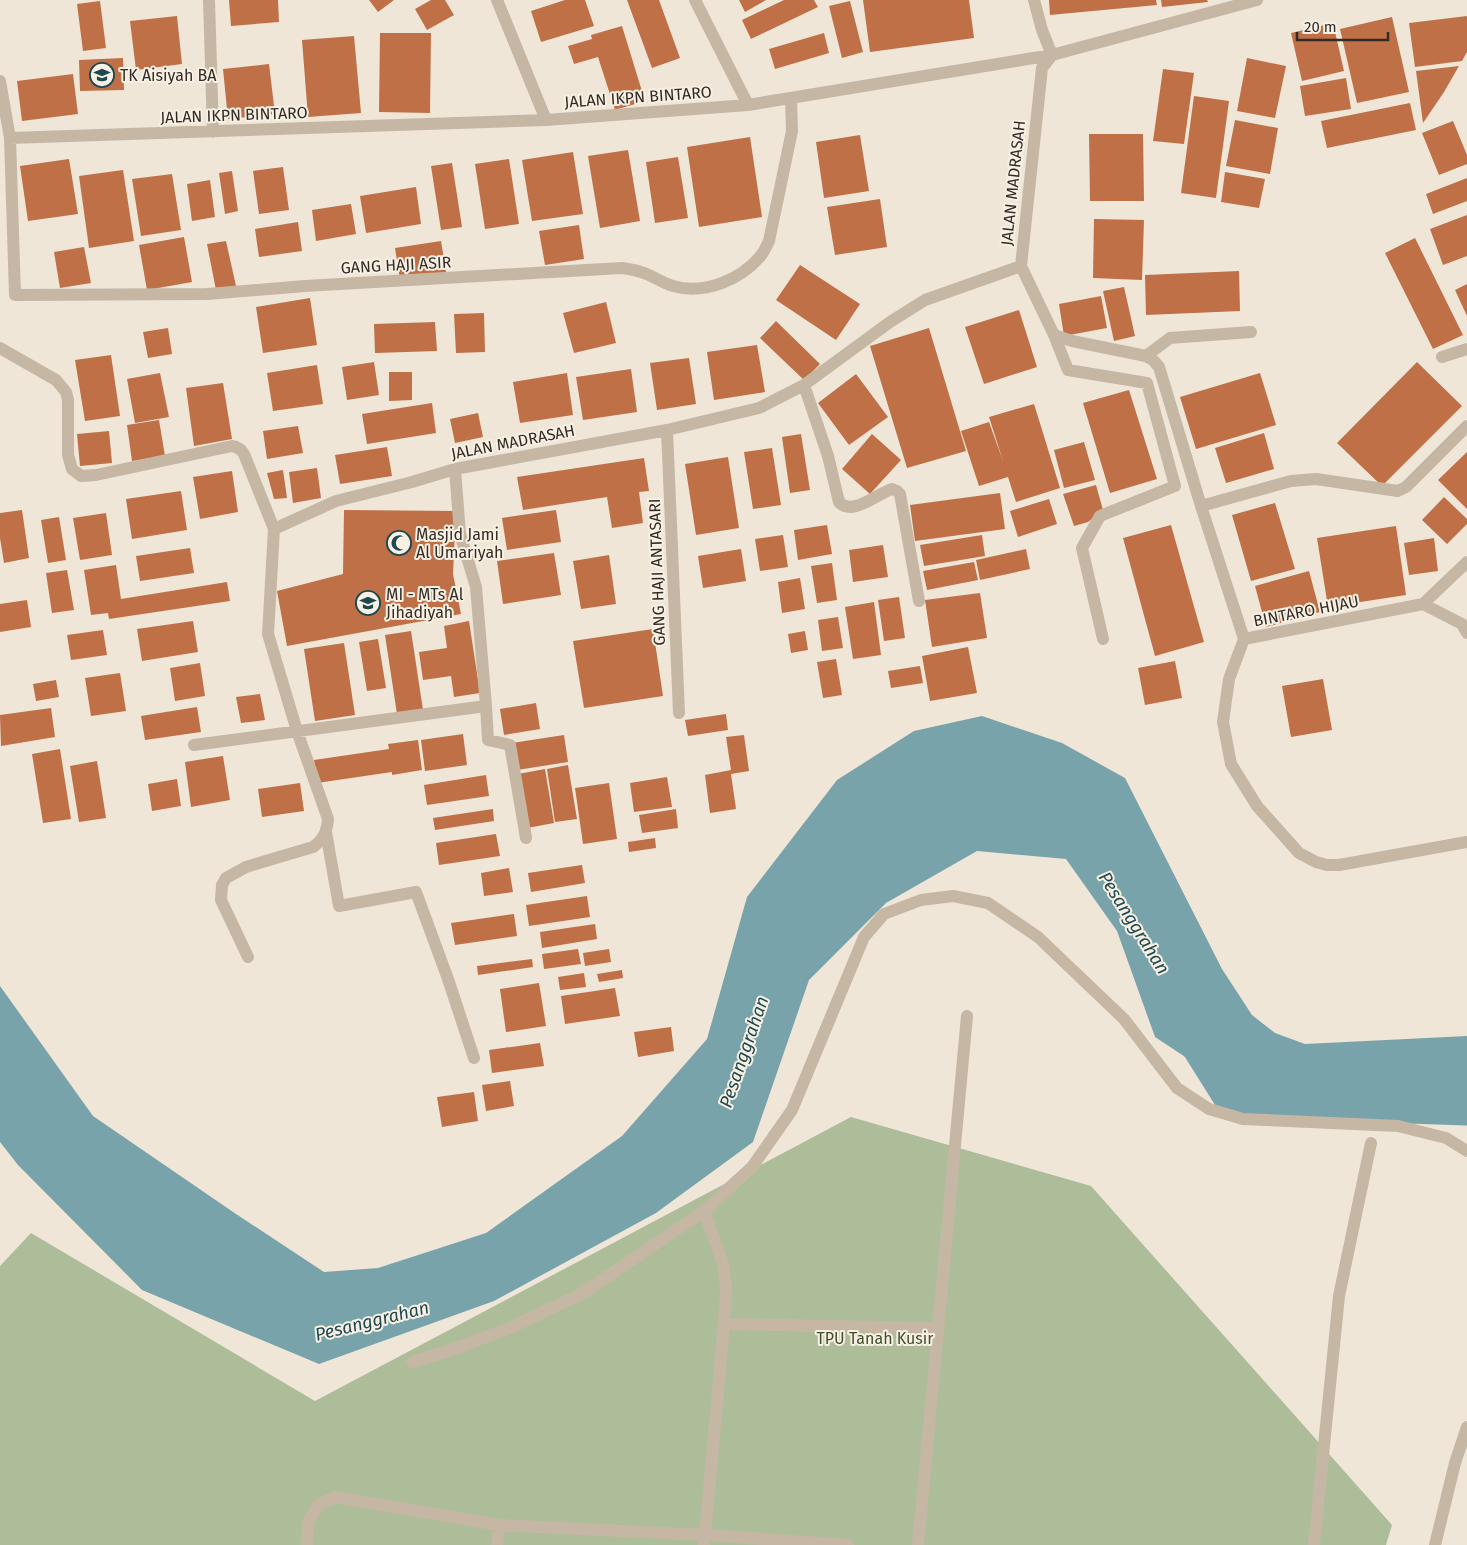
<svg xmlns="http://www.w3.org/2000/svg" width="1467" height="1545" font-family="'Fira Sans',sans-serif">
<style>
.green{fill:#adbd99}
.water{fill:#79a3aa}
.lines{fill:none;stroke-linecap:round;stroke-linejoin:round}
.river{stroke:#79a3aa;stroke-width:55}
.building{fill:#bf7046}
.minor{stroke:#c6b7a5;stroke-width:12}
.labels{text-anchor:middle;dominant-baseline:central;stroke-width:4;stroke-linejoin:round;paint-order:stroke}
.poi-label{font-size:16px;fill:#322b26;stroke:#f7f0e3;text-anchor:start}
.street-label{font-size:16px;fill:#322b26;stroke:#f7f0e3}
.park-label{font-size:16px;fill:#3e4f2b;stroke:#f7f0e3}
.water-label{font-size:18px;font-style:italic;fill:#1e4851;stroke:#f7f0e3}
</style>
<rect width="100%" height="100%" fill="#efe6d8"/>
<path class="green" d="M851,1117L1091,1186L1392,1525L1386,1545H0V1266L31,1233L315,1401Z"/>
<path class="water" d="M982,716L1062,743L1125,778L1222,969L1252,1015L1275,1033L1305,1044L1467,1036V1122L1378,1098L1231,1087L1155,1037L1117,931L1066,859L977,851L886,903L809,980L753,1142L656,1213L494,1301L319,1364L142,1290L18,1165L0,1142V986L93,1116L236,1214L324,1272L378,1268L486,1233L622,1136L707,1039L747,897L837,780L914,731Z"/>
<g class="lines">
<path class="river" d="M1196,1023L1238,1090L1467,1098"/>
</g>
<path class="building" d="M229,0H278L279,22L231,26Z
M369,0H394L378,12Z
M431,0H445L454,15L427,30L415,9Z
M565,0H585L594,26L541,42L531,11Z
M627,0H659L680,58L652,68Z
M739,0H766L745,12Z
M784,0H814L818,7L751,39L742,20Z
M863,0H969L974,38L870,52Z
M1049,0H1156L1157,5L1050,15Z
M1161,0H1207L1208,2L1162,7Z
M100,1L106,48L83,51L77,4Z
M850,1L863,52L842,58L829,6Z
M177,16L182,64L136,70L130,21Z
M1467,16V52L1462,61L1415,67L1409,23Z
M1392,17L1409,92L1357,103L1340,29Z
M1333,23L1344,71L1302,81L1291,33Z
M622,26L645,101L615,110L598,57L574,64L568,46L592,39L591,35Z
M380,33H431L430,113L379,112Z
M824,33L829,53L775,69L769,49Z
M354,36L361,113L308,117L302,40Z
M123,58L124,90L80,91L79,60Z
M1247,58L1286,66L1275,118L1237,111Z
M269,64L275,114L228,119L223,69Z
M1459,66L1444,92L1423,123L1416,71Z
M1163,69L1194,73L1184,144L1153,141Z
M73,74L78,114L22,121L17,81Z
M1346,78L1351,109L1305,116L1300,86Z
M1194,96L1229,101L1216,198L1181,193Z
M1410,103L1416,130L1327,148L1321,121Z
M1235,120L1278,128L1270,174L1226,166Z
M1453,121L1467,155V164L1439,175L1422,133Z
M1089,134H1143L1144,201H1090Z
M860,135L869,191L824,198L816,142Z
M750,137L762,217L699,227L687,147Z
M628,150L640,221L600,228L588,156Z
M573,152L583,214L532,221L522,160Z
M678,157L688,218L655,223L646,162Z
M69,159L78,214L28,221L20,166Z
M509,159L519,224L485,229L475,164Z
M452,163L462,227L441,230L431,166Z
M283,167L289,210L259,214L253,171Z
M123,170L134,241L89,248L79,176Z
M232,171L238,211L225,214L219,173Z
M1225,172L1265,179L1259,208L1221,202Z
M172,174L181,230L141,236L132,179Z
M1467,178V201L1433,214L1426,194Z
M210,180L215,217L192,221L187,184Z
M416,187L421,224L366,233L360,196Z
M880,199L887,247L835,255L827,207Z
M351,204L356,234L316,241L312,210Z
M1467,215V256L1443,265L1430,229Z
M1094,219L1144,220L1142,280L1093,278Z
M298,222L302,251L259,257L255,229Z
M579,225L584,259L545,265L539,231Z
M184,237L192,282L147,290L139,245Z
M1415,238L1463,335L1433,349L1385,253Z
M226,241L236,286L216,290L207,244Z
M441,241L446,272L400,280L395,248Z
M84,247L91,283L60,288L54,252Z
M800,265L860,304L836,340L776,300Z
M1239,271L1240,311L1146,315L1145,275Z
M1467,284V316L1455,290Z
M1124,287L1135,336L1114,341L1103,291Z
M1101,296L1107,328L1064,336L1059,304Z
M310,298L317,345L263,353L256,307Z
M606,302L616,343L574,353L563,313Z
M1019,310L1037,367L984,384L965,327Z
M484,313L485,352L456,353L454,314Z
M776,321L820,364L804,380L760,338Z
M435,322L437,351L375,353L374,324Z
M168,328L172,354L148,358L143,332Z
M929,328L966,451L907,468L870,346Z
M757,345L765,392L714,400L707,352Z
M111,355L120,416L85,421L75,360Z
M689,358L696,404L657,410L650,363Z
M374,362L379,395L347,400L342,367Z
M1417,362L1462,406L1382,486L1337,443Z
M317,365L323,404L273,411L267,373Z
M631,369L637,412L583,420L576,377Z
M389,372H412V400L389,401Z
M160,373L169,417L135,423L127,379Z
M567,373L573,415L520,423L513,382Z
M1260,373L1276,425L1196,449L1180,397Z
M856,374L888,417L849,445L818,403Z
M223,383L232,439L194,446L186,388Z
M1129,390L1157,479L1110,493L1083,403Z
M432,403L436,433L367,444L362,414Z
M1034,404L1060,488L1016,502L1008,477L979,486L961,431L989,422L1003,461L989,417Z
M478,413L483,437L455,443L450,419Z
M159,420L165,456L132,461L127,425Z
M298,426L303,453L267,459L263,431Z
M109,431L112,463L80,466L77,434Z
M1264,433L1274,469L1226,483L1215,448Z
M801,434L810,490L790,493L782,437Z
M872,434L901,460L870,494L842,469Z
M1084,442L1095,480L1064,488L1054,450Z
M387,447L392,476L340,484L335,455Z
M772,448L781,505L753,509L744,452Z
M1467,452V509L1438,480Z
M728,457L739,528L696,535L685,464Z
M644,458L649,491L639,492L643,523L612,528L607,497L523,510L517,477Z
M317,468L321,498L293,503L289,472Z
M283,470L287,498L274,499L267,473Z
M232,471L238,512L200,519L193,477Z
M1096,485L1103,510L1088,522L1074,526L1063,494Z
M181,491L187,530L132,539L126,499Z
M1000,493L1005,529L915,541L910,505Z
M1444,497L1467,519V524L1447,544L1422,520Z
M1049,499L1057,524L1018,537L1010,511Z
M1275,503L1295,569L1251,581L1232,515Z
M22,510L29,558L4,563L0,538V513Z
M344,510L456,511L453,574L461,614L287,646L277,591L343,574Z
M556,510L561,542L507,550L502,518Z
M106,513L112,555L80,560L73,518Z
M59,517L66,560L48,563L41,520Z
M827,525L832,554L798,560L794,530Z
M1171,525L1204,642L1155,656L1123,538Z
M1396,526L1406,595L1328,607L1317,538Z
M783,535L788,567L760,571L755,539Z
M982,535L985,556L924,566L920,545Z
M1434,538L1438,571L1409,575L1404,543Z
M883,545L888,577L853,582L849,550Z
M190,548L194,573L140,581L136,556Z
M741,549L746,581L703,588L698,556Z
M1026,549L1030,569L980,580L976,560Z
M554,553L561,595L503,604L497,561Z
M609,555L616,604L581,609L573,561Z
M974,562L978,580L927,590L923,571Z
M832,563L837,600L817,603L811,566Z
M116,565L121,599L227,582L230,601L109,619L108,613L91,615L84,570Z
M67,570L74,610L52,613L46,573Z
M1309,571L1320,612L1266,627L1255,586Z
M800,578L805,609L782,613L778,582Z
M980,593L987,638L932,647L925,600Z
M899,597L905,638L884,641L878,600Z
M27,600L31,627L0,632V604Z
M874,602L881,655L853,659L845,607Z
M838,617L843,648L822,651L818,620Z
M193,621L198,652L142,661L137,629Z
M469,621L480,693L454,697L451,676L423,680L419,652L447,648L444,626Z
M653,629L663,696L584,708L573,641Z
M103,630L107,655L71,660L67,635Z
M411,631L423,710L397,714L385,635Z
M805,631L808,650L791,653L788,634Z
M378,639L386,688L367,691L359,642Z
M344,643L355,715L315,721L304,649Z
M968,647L977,693L930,701L922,656Z
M836,659L842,695L823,698L817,662Z
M1175,661L1182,698L1145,705L1138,668Z
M200,663L205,696L175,701L170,668Z
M920,666L923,683L891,688L888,671Z
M120,673L126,711L91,716L85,678Z
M1323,679L1332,730L1291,737L1282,686Z
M56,680L59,697L36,701L33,684Z
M260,694L265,720L241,723L236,697Z
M536,703L540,729L504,735L500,709Z
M197,707L201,732L145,740L141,716Z
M51,708L55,737L1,746L0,715Z
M726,714L728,730L688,736L685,720Z
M463,734L467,765L425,771L421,740Z
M564,735L568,762L517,770L512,743Z
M744,735L749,771L731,774L736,809L710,813L705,775L731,770L726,737Z
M418,740L422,770L392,775V772L317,783L314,760L389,749L388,744Z
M60,749L71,819L43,823L32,754Z
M223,756L230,800L191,807L185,762Z
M97,761L106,818L79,822L70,766Z
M568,765L577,819L555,822L547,769Z
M545,769L554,823L527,828L518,774Z
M486,775L489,796L427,805L424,785Z
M667,777L672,807L634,812L630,783Z
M177,779L181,806L152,811L148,784Z
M300,783L304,811L262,817L258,789Z
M609,783L617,839L583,844L575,788Z
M493,809L494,821L435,830L433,818Z
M676,809L678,828L642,833L639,815Z
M496,834L500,856L439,865L436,843Z
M655,838L656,848L629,852L628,842Z
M582,865L585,883L531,892L528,873Z
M509,868L513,892L484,896L481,873Z
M587,896L590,917L529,926L526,905Z
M514,914L517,936L455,945L451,923Z
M595,924L597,939L542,948L540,932Z
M578,949L581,964L544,969L542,954Z
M609,949L611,962L585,966L583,953Z
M532,959L533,967L478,975L477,966Z
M622,970L623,978L599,982L597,974Z
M584,973L586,987L560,990L558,977Z
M539,983L546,1026L506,1032L500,989Z
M615,988L620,1016L565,1024L561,996Z
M671,1027L674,1051L638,1057L634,1032Z
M540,1043L544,1066L492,1073L489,1050Z
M510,1081L514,1106L486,1111L482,1085Z
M474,1092L478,1121L442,1127L437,1097Z"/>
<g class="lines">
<path class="minor" d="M209,0L213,132
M497,0L546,120
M695,0L748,105
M0,81L10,138L15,295L207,294L305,286L622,268C629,269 635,270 641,272C652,275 662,283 673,286C704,295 742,280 762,254C765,250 767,245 769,241L792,131L791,99
M10,138L546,120L748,105L1052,55L1257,0
M1021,266L1054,335L1072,341L1146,356L1153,360L1159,367L1201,506L1244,639L1423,604L1462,624L1467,633
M1054,335L1068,370L1147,383L1175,486L1100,516L1082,548L1103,639
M0,348L56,380L66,392L68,400V455L72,469L81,476L96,475L232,446C238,447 241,449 244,454L274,529
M1146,356L1170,338L1251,332
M1442,357L1467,349
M804,385L828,456L839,502C852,517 878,493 892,489L897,491L900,494L919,601
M667,430L679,713
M1201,506L1291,481L1316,479L1398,491L1406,487L1467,426
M1423,604L1467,562
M1244,639L1229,679L1223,722L1231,764L1257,806L1299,853L1316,862L1327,865H1339L1467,842
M486,706L488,740L510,745L526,838
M194,745L486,706L476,587L460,534L455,469
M326,832L339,906L416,892L448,979L474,1058
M248,957L221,900L222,885L226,878L246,867L313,847C323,840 327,832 328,819L297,731L268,634L274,529L336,501L412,482L455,469L667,430L759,408L804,385L890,322L925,300L1021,266L1042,68L1052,55L1042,30L1034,0
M704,1211L723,1264L726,1289L724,1324
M412,1362L448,1351L510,1328L583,1293L704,1211L752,1167L792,1110L864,937L884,914L921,900L953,896L988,903L1038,937L1124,1019L1177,1088L1209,1109L1243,1119L1398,1126L1446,1138L1467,1151
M499,1525L705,1535L704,1545
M307,1545L308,1522L318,1505L335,1497L499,1525L497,1545
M848,1545L705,1535L724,1324L937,1328
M918,1545L967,1016
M1314,1545L1339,1296L1371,1143
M1435,1545L1455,1463L1467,1427"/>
</g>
<defs>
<symbol id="school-ring" viewBox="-11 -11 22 22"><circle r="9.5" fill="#f7f0e3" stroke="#1e4851" stroke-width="1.5"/><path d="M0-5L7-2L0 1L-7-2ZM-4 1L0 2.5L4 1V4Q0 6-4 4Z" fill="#1e4851"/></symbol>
<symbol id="mosque-ring" viewBox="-11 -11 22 22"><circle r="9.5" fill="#f7f0e3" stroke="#1e4851" stroke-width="1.5"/><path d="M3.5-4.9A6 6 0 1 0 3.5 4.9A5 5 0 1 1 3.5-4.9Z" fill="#1e4851"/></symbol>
</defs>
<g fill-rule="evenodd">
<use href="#school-ring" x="88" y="61" width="28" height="28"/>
<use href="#mosque-ring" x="385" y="529" width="28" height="28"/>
<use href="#school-ring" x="354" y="589" width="28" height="28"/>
</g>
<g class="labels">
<g class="poi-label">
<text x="120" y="75">TK Aisiyah BA</text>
<text x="416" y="534">Masjid Jami<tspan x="416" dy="18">Al Umariyah</tspan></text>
<text x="386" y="594">MI - MTs Al<tspan x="386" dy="18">Jihadiyah</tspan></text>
</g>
<g class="street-label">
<text transform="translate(638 97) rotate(-4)">JALAN IKPN BINTARO</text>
<text transform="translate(234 115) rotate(-2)">JALAN IKPN BINTARO</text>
<text transform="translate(1013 183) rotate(-84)">JALAN MADRASAH</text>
<text transform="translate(396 265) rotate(-3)">GANG HAJI ASIR</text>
<text transform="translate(513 442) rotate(-11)">JALAN MADRASAH</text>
<text transform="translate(657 572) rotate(-92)">GANG HAJI ANTASARI</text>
<text transform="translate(1306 611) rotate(-11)">BINTARO HIJAU</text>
</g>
<g class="park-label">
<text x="875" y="1338">TPU Tanah Kusir</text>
</g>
<g class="water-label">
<text transform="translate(1134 923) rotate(58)">Pesanggrahan</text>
<text transform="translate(744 1052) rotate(-71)">Pesanggrahan</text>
<text transform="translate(372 1321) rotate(-14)">Pesanggrahan</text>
</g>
</g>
<path d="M1297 32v8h91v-8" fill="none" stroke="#322b26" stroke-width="2.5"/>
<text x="1304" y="32" font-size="15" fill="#322b26" stroke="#f7f0e3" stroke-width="4" paint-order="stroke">20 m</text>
</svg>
